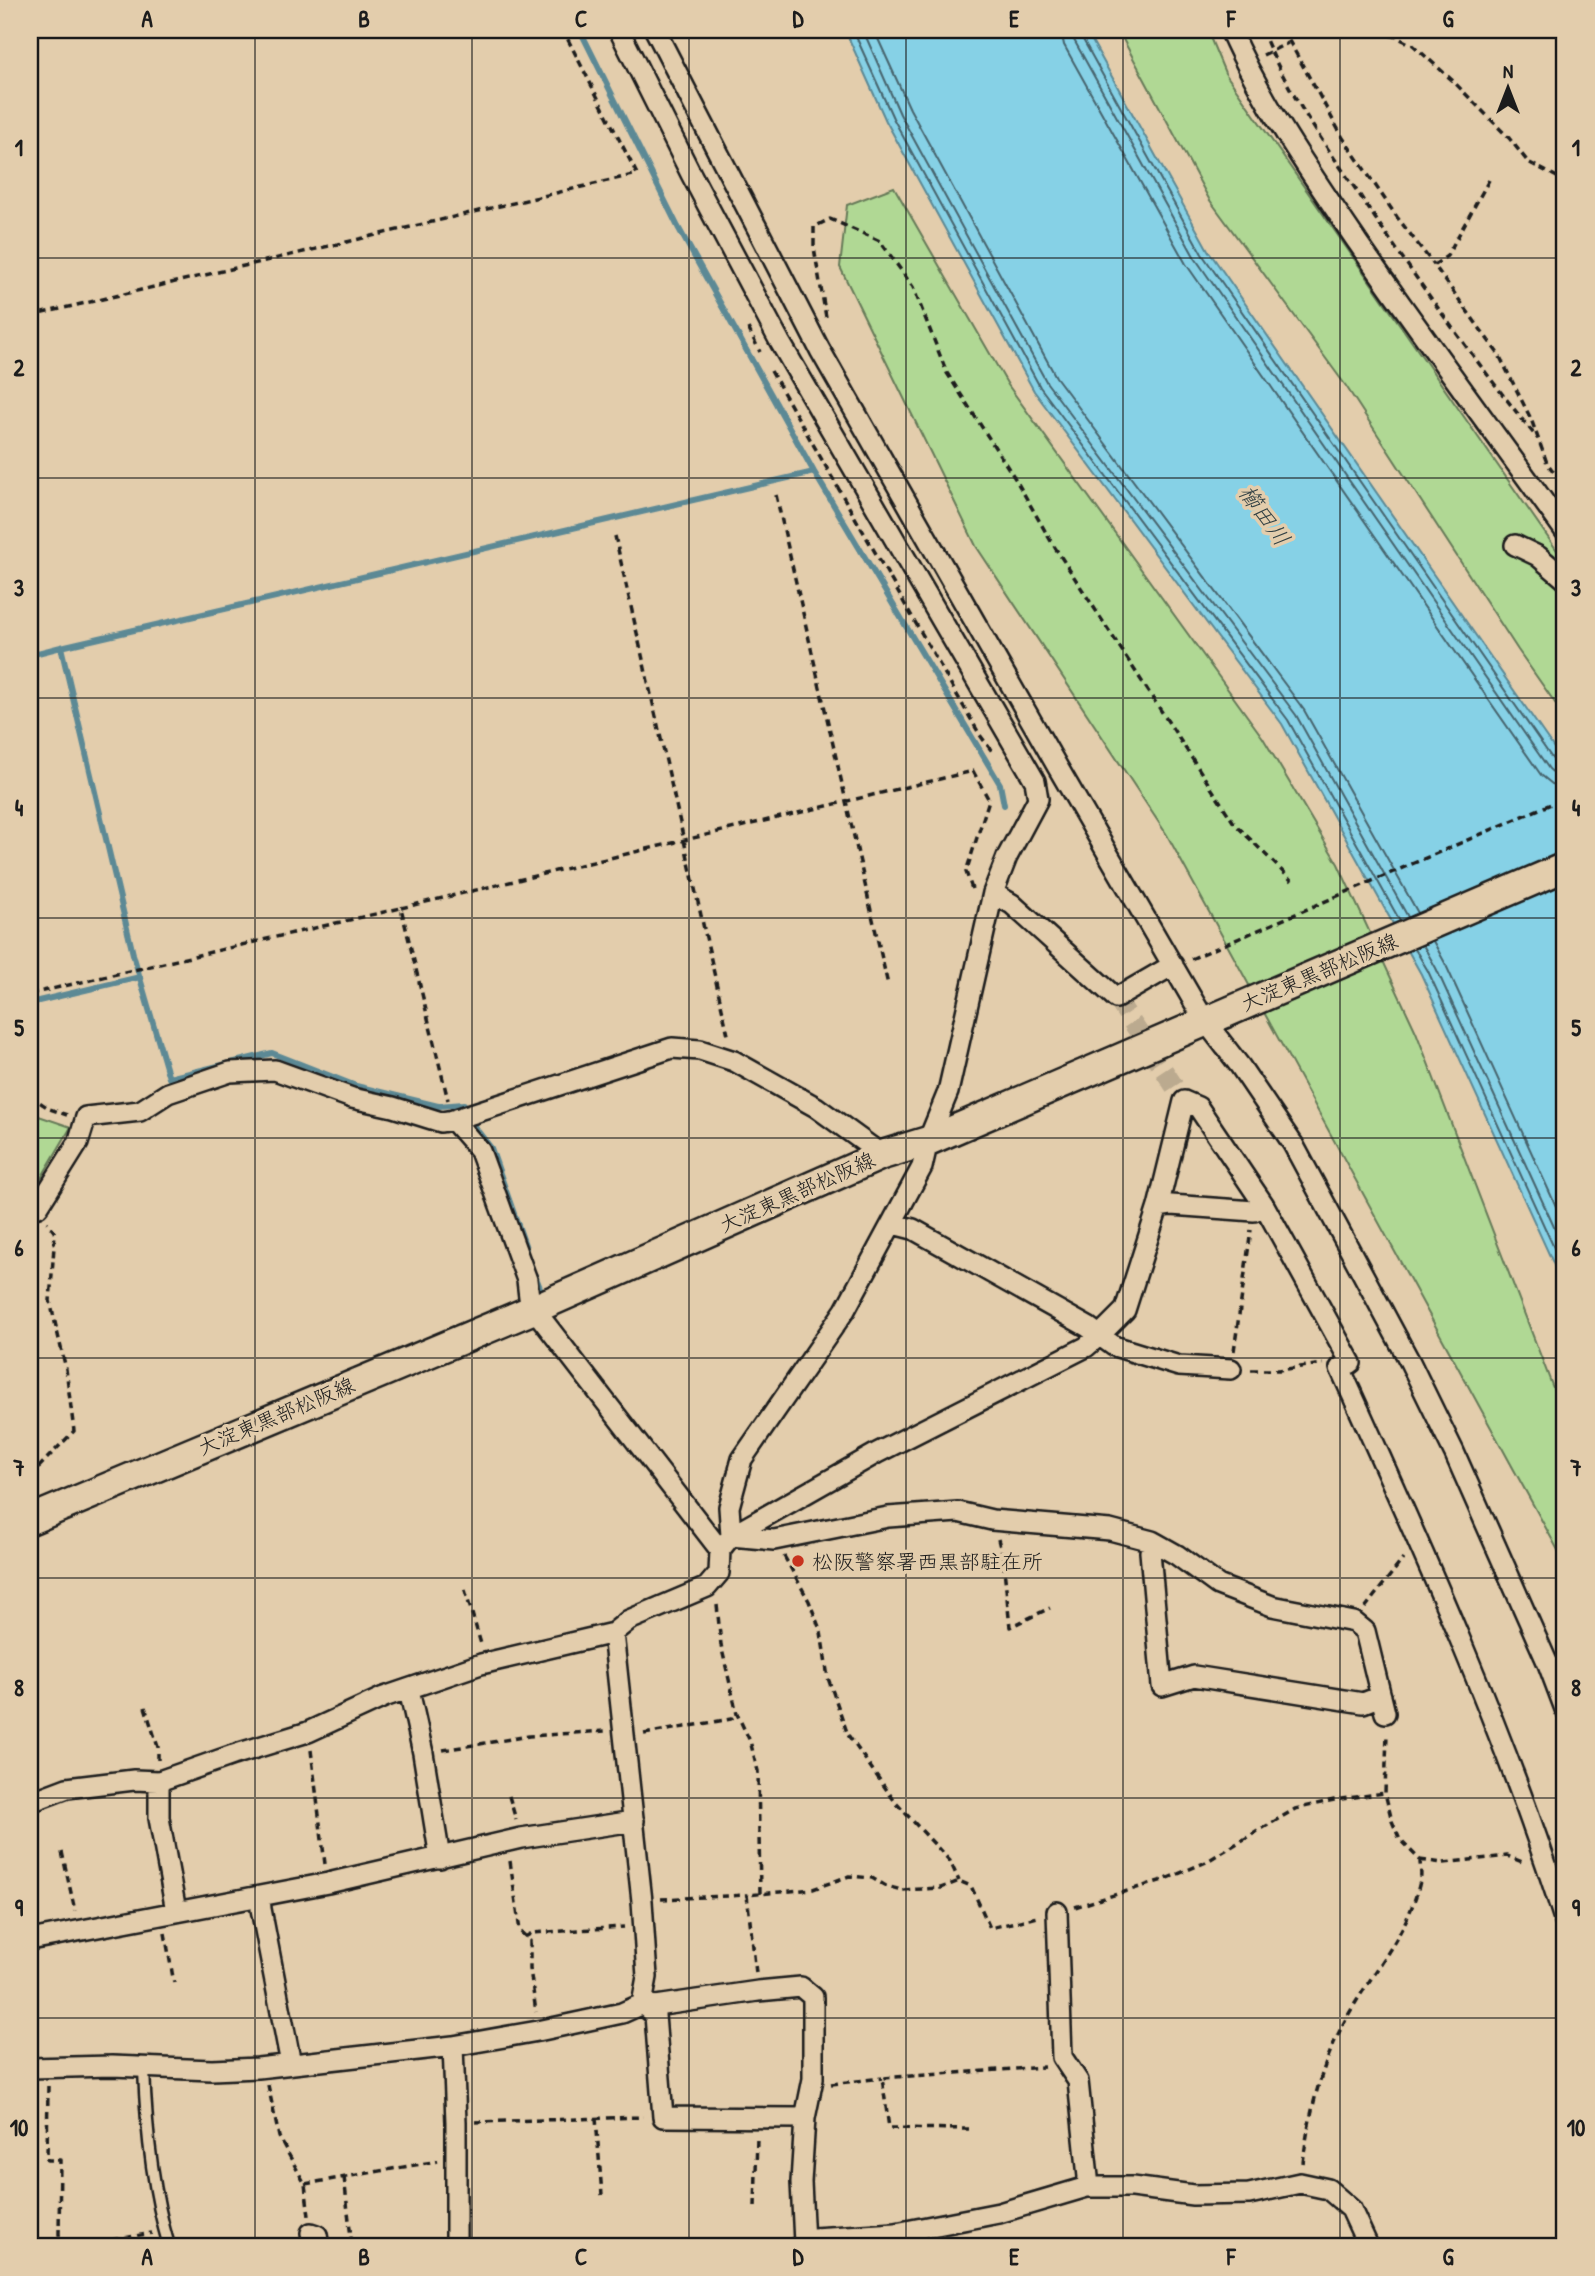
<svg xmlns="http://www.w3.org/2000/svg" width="1595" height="2276" font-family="'Patrick Hand','Klee One',sans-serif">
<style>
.green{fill:#b0d894;stroke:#667a58;stroke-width:2}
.water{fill:#86d1e6;stroke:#5c8995;stroke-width:2}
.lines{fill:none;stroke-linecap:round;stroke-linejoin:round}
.shore{stroke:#46646d;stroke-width:2}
.stream{stroke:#5c8995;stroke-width:6}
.street-tunnel{stroke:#bbaa8f;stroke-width:19;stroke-dasharray:19 10;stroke-linecap:butt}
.lane-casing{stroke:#1c1c1c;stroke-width:15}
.street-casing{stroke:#1c1c1c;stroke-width:24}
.secondary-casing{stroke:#1c1c1c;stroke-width:33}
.path{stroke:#1c1c1c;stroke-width:3.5;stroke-dasharray:7 5;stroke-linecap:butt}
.lane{stroke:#e3cdac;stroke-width:10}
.street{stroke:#e3cdac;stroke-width:19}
.secondary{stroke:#e3cdac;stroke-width:28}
.grid{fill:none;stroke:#1c1c1c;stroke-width:2;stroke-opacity:0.55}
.poi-dot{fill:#c8321e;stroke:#e3cdac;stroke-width:2.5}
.labels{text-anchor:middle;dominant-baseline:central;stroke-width:7;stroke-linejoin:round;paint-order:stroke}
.street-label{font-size:21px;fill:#1c1c1c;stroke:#e3cdac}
.poi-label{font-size:21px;fill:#1c1c1c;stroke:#e3cdac;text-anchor:start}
.water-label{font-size:23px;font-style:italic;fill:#314044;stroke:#e3cdac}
.neatline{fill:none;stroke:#1c1c1c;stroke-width:2.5}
.grid-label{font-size:23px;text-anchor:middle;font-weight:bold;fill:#1c1c1c}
</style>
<rect width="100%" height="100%" fill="#e3cdac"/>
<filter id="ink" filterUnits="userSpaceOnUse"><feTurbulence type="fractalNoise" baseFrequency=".0143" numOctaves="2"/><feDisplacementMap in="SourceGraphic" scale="14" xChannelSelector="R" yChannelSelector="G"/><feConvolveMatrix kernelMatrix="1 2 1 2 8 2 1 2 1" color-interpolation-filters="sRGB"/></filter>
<g filter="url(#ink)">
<path class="green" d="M1118,30H1207L1225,73L1565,562V717L1518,650L1346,386L1209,199Z
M894,187L1008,385L1263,738L1338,864L1416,1032L1565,1419V1563L1167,835L976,546L840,267L847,205Z
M30,1113L71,1127L30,1197Z"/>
<path class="water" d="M845,30H1086L1208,250L1565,764V1289L1421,974L1282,724L1034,391L886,121Z"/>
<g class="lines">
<path class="shore" d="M853,30L893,118L1040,387L1288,720L1400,921
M863,30L900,114L1047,383L1296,715L1408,917
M874,30L910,109L1056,377L1304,710L1418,913
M1061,30L1064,45L1186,264L1541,775L1552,784L1565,787
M1071,30L1074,40L1195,258L1549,769L1556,775L1565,776
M1080,30L1081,36L1202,254L1556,764L1565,767
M1433,941L1445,963L1565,1226
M1423,945L1436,968L1565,1251
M1415,949L1428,971L1565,1272"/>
<path class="stream" d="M580,30L678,227L814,472L1000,784L1004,805
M30,655L61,647
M30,1003L140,977
M465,1106L464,1104L438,1106L356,1086L272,1053L169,1078L133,954L61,647L814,472
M473,1125L491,1148L526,1248
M535,1275L544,1298
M745,2246L791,2242"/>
<path class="street-tunnel" d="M1116,998L1184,1101"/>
<defs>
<path id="lane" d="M144,2069C146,2128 152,2189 169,2246"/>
<path id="street" d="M619,30L691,174L780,342L1035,781L1038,799L1007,857L993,893L948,1092L928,1141L922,1167L845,1310L742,1459L729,1507L731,1536
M655,30L820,350L1057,766L1205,1021L1240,1066L1293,1144L1410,1362L1454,1452L1548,1664L1565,1709
M1230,30C1264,106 1311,174 1358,243C1425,340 1496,435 1565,531
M1515,545L1538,556L1565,579
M993,893L1012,904L1116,998L1173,965
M453,1120L480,1151L527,1280L529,1297L534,1309L720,1550
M1158,1207L1171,1205L1254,1211L1264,1205
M30,1209L38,1207L78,1143L86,1117L140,1111L168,1093L230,1072L275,1070L352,1098L393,1107L441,1122L453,1120L672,1048L700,1050L734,1061L816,1107L882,1155
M893,1224L913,1229L1088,1327L1114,1346L1179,1366L1231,1369
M731,1536L774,1540L888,1517L958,1512L992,1520L1110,1530L1152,1541L1177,1555L1218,1585L1272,1606L1354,1622L1365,1631L1385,1713
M1152,1541L1150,1552L1162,1686L1194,1676L1363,1703L1381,1696
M613,1633L642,1901L647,1977L642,2004
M409,1690L423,1753L440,1858
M159,1781V1818L176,1911
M30,1802L67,1788L134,1780L159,1781L233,1755L308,1732L384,1697L481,1664L613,1633L629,1620L707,1587L719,1573L720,1550L731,1536L877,1453L1086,1347L1100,1335L1125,1310L1158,1207L1184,1101L1198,1107L1264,1205L1351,1363L1340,1368C1423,1550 1505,1732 1565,1922
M260,1897L261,1909L291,2064
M1057,1912L1062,2057L1078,2081L1088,2177L1087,2187
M30,1940L328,1883L521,1838L634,1821
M642,2004L655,2015L663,2117L805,2118
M453,2046L456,2122V2246
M30,2068L112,2066L212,2070L258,2068L453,2046L538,2031L622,2013L642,2004L656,2006L758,1991L801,1987L813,1997V2079L805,2118L801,2182L804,2243
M311,2233L317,2235L319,2246
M799,2246L813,2238L896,2233L999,2213L1087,2187H1132L1193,2195L1249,2194L1300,2183L1328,2189L1351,2209L1368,2246"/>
<path id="secondary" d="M30,1520L534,1309L882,1155L928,1141L1565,867"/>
</defs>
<use href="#lane" class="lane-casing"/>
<use href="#street" class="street-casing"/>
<use href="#secondary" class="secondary-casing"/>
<path class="path" d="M595,30L600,41
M1262,30C1285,89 1323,142 1359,194C1415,278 1474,360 1538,439
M1283,30L1343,138L1397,217L1434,265
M1354,30L1394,36L1413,45L1452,80L1509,138L1528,162L1565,181
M1263,55L1288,43
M1489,180L1447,256L1434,265L1499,355L1531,419L1547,463L1565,487
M30,316L637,174L563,30
M826,317L814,248V227L830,219L880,241L913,287L947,373L1016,480L1052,543L1234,823L1292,881
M748,328L760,352
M771,371L980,735L994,754
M776,495L888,985
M615,536L729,1039
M401,908L973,771L989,800L966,872L972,889
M1191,959L1565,798
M30,994L401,908L448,1100
M30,1096L50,1109L67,1115
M1234,1351L1251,1230
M1251,1370H1279L1323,1364
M30,1476L74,1431L66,1369L50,1301L55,1233L47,1222
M998,1539L1003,1559L1010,1627L1050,1608
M784,1556L809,1601L821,1632L828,1678L848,1735L896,1803L950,1861L959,1881
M465,1590L481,1644
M717,1605L721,1645L737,1714L750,1741L758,1771L760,1894
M1365,1608L1403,1559
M145,1707L158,1747V1762
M644,1734L731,1719L737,1714
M311,1750L325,1864
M443,1750L529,1736L605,1731
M509,1796L516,1820
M62,1852L75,1911
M1420,1860L1443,1863L1507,1856L1525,1863
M510,1861L520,1931L530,1941V1969L536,2012
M661,1899L747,1895
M1075,1907L1166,1879L1204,1863L1295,1809L1334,1800L1385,1793
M165,1933L174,1983
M525,1937L532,1933L624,1927
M756,1973L747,1895L813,1889L849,1876L872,1878L886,1886L902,1890L941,1888L959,1881L971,1886L990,1928L1037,1917
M831,2084L882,2078
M268,2085L279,2137L305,2184L309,2216
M48,2086L47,2160H60L59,2234L61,2246
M596,2118L602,2195
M475,2122L643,2117
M969,2129L889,2128L882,2078L1044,2067
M1303,2163C1309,2113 1321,2064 1346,2019C1370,1975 1409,1932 1420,1881C1422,1875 1420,1867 1420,1860L1400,1840L1392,1821L1385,1793L1387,1733
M344,2177L352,2246
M305,2184L438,2161
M755,2207L757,2137
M78,2246L152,2233"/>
<use href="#lane" class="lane"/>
<use href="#street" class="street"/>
<use href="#secondary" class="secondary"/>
</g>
</g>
<path class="grid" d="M255,30V2246M472,30V2246M689,30V2246M906,30V2246M1123,30V2246M1340,30V2246M30,258H1565M30,478H1565M30,698H1565M30,918H1565M30,1138H1565M30,1358H1565M30,1578H1565M30,1798H1565M30,2018H1565"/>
<circle class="poi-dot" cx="798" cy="1561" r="7"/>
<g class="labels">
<g class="street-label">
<text transform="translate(1319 972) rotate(-23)">大淀東黒部松阪線</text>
<text transform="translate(797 1192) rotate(-24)">大淀東黒部松阪線</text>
<text transform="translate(276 1416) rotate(-23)">大淀東黒部松阪線</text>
</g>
<g class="poi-label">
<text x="812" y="1561">松阪警察署西黒部駐在所</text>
</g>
<g class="water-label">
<text transform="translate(1265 515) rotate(54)">櫛田川</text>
</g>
</g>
<rect width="1595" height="2276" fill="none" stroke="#e3cdac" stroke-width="77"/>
<g transform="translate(1508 88)" stroke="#e3cdac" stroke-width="5" paint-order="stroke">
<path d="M0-5L12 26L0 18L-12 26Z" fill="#1c1c1c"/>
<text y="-10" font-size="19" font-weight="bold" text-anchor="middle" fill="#1c1c1c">N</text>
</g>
<rect x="38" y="38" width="1518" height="2200" class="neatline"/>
<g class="grid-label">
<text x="147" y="27">A</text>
<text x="364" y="27">B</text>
<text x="581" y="27">C</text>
<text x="798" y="27">D</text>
<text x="1014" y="27">E</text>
<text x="1231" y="27">F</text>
<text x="1448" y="27">G</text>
<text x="19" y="156">1</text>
<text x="1576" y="156">1</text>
<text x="19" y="376">2</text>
<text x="1576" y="376">2</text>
<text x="19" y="596">3</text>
<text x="1576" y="596">3</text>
<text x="19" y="816">4</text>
<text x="1576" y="816">4</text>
<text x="19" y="1036">5</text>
<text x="1576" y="1036">5</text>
<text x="19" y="1256">6</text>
<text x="1576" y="1256">6</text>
<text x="19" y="1476">7</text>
<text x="1576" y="1476">7</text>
<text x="19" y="1696">8</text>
<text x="1576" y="1696">8</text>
<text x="19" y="1916">9</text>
<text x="1576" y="1916">9</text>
<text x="19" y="2136">10</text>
<text x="1576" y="2136">10</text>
<text x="147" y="2265">A</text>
<text x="364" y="2265">B</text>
<text x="581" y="2265">C</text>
<text x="798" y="2265">D</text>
<text x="1014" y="2265">E</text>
<text x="1231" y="2265">F</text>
<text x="1448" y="2265">G</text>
</g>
</svg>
